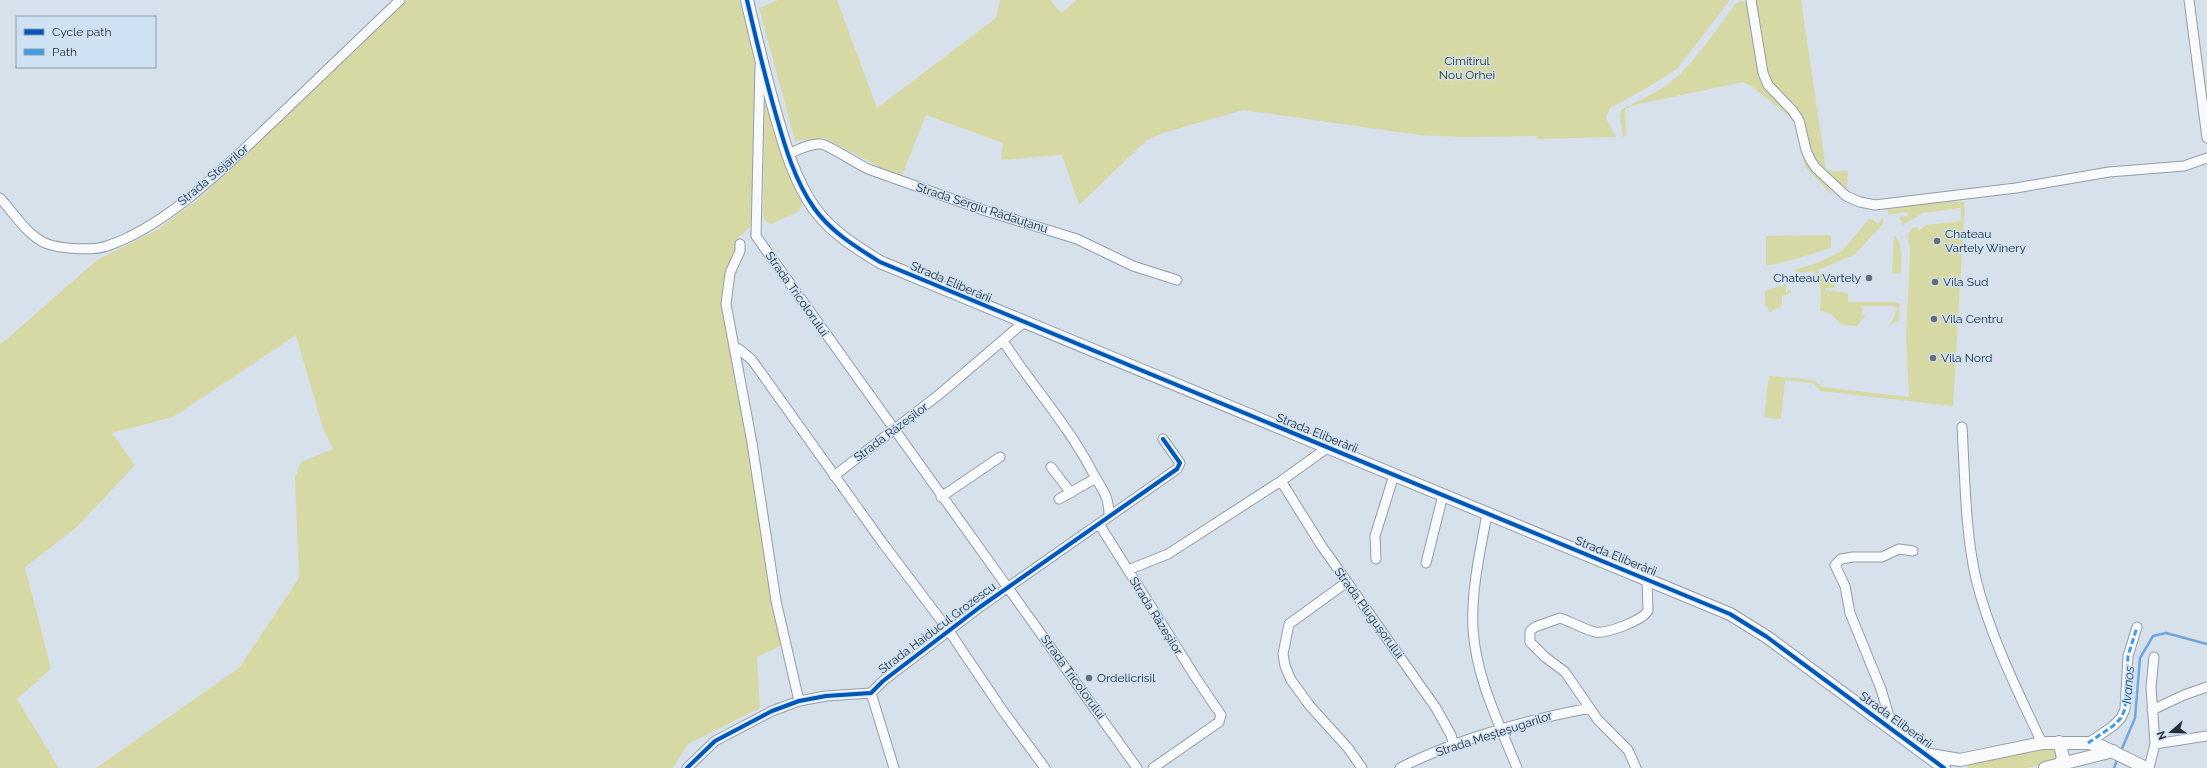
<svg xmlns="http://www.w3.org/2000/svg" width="2207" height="768" font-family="Raleway,sans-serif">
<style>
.green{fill:#d7d9a5}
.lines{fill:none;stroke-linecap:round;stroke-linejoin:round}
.stream{stroke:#6ea8da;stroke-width:2.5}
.minor-casing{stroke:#959da5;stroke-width:11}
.tertiary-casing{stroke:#959da5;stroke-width:14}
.minor{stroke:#f9fafc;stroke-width:9}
.tertiary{stroke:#f9fafc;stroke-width:12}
.quiet{stroke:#3d9de2;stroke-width:3;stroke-dasharray:6 3;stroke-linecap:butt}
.cycleway-casing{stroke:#cee2f4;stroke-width:6}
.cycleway{stroke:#0057b8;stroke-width:4}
.poi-dot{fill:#666f77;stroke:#cee2f4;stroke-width:1.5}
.labels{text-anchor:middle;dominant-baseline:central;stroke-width:3;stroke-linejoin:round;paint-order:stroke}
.park-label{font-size:12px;fill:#373406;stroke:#cee2f4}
.street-label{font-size:12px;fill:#293138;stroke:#cee2f4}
.poi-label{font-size:12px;fill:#293138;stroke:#cee2f4;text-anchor:start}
.water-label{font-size:13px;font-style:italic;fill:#104a76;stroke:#cee2f4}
</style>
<rect width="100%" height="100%" fill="#d6e1ec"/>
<path class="green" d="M407,0H739L755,56L751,226L736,240L734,253L726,274L723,304L782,645L757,657L760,708L688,744L673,768H96L239,668L299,578L295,477L301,462L333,449L323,428L296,335L173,417L112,433L135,465L77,527L25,567L51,669L17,699L59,768H0V345L97,260L157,230L204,195Z
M778,0H837L877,108L996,18L1000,0H1050L1061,13L1077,0H1730L1677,69L1645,89L1610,108L1606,118L1616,137L1536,139L1537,136L1461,137L1419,135L1243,110L1166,132L1147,140L1079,205L1062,155L1001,160L1003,143L926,115L901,178L824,138L795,141L759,8Z
M1754,0H1801L1826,169L1832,171H1848L1847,188C1832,178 1815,165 1809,147C1806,136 1805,124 1801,114C1795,101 1782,96 1774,86C1763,71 1758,20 1754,0Z
M1743,1L1747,4L1761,82L1794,119L1797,124L1808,164L1830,186L1832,195L1805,167L1797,126L1790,117L1751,86L1743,82L1639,104L1625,109L1626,136L1623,137L1620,116L1621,110C1640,100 1661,91 1677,77C1700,55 1718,27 1737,2Z
M765,99L804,201L798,212L771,224L765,220L763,215Z
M1944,201L1965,202L1953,406L1820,391L1813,383L1785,380L1781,419L1764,417L1769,376L1814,380L1822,387L1909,397L1906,338L1910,252L1908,234L1912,228L1917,227L1919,230L1926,225L1961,221V208L1923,213L1903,225L1899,217L1908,216L1907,212L1888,215V209Z
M1883,217V224L1854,255L1818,270L1819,276L1822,274L1836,275L1835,288H1825V290L1848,293V302H1896L1900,304L1899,320L1888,326L1894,318L1897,308L1894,306H1862V314L1865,316L1857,326L1841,325L1832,314L1820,311L1821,289L1814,271L1799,273L1794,270L1817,263L1842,251L1870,218L1878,224Z
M1831,235V248L1792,260L1766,266V236Z
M1894,235C1904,245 1901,261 1901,274L1892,273Z
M1786,284V292L1791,289V293L1782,296V306L1770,312L1765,304V291Z
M2051,746L2059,751L2057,762L2026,768H1966L1970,762Z"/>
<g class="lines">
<path class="stream" d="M2121,751L2135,718L2140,658L2153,636L2166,633L2207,644
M2114,768L2118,757"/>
<defs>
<path id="minor" d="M1751,0L1763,73L1768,85L1792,110L1799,120L1806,150L1811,161L1816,168L1846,196L1860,202L1875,205L2016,188L2109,172L2184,166L2207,158
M2189,0L2207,138
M760,66L756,236L1137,768
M788,154C798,150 810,143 821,144C829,145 857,164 868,169L986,211L1077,239L1133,266L1177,280
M0,198C13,212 27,235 45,243C59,249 93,251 107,246C170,225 232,160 280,115C320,77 360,38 400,0
M740,244V251L730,273L726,304L752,443L776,601L799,701
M1003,341C1033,387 1068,425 1093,473C1102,490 1109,495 1109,515
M734,348L739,349L752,360L882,542L949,631L1003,711L1045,768
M1962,427C1965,476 1965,531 1976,579C1990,636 2017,690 2042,743
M1051,467L1071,493
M834,476L941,393L1023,323
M1281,481L1321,545L1436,708L1451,735L1454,746
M941,497L1000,457
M1059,499L1096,478
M1487,514C1480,552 1471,591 1473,629C1476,678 1499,723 1517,768
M1099,524L1196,678L1221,715L1219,722L1153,768
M1376,559L1375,536L1394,475
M1426,563L1443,495
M1128,570L1168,554L1281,481L1327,448
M1347,582L1289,624L1283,654L1285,666L1291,680L1310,706L1348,748L1362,768
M871,693L894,768
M2152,710L2184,695L2207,687
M1893,730L1881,689L1850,613L1845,586L1835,565L1841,559L1853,557H1882L1899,549L1913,551
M2088,743L2113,726L2121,718L2125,709L2128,656L2137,627
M2155,744L2207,736
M687,768L715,741L772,711L799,701L826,696L871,693L883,681L980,607L1177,469L1180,463L1163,439
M1400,768C1454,740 1530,719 1590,708
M1636,768L1628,750L1598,720L1565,672L1545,657L1530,642V631L1535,627L1560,618C1572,622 1583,629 1595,632C1607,634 1641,621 1648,611L1647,580
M2149,768L2155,744L2151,687L2154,657"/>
<path id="tertiary" d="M747,0C756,39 765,77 776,115C785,147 795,181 814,208C831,232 856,247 880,262L1730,614L1767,637L1944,768
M2059,742L2063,757L2060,765
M1930,755L1960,760L2042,743H2088L2101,746L2146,768
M2045,768L2113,751"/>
</defs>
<use href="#minor" class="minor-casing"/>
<use href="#tertiary" class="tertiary-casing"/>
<use href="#minor" class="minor"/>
<use href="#tertiary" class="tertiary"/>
<path class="quiet" d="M2088,743L2113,726L2121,718L2125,709L2128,656L2137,627"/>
<defs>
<path id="cycleway" d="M747,0C756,39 765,77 776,115C785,147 795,181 814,208C831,232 856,247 880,262L1730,614L1767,637L1944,768
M687,768L715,741L772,711L799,701L826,696L871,693L883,681L980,607L1177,469L1180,463L1163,439"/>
</defs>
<use href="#cycleway" class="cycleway-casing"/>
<use href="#cycleway" class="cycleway"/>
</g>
<g class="poi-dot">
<circle cx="1937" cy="241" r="4"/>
<circle cx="1869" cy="278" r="4"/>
<circle cx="1935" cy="282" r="4"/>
<circle cx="1934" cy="319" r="4"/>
<circle cx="1933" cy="358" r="4"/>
<circle cx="1089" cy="678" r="4"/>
</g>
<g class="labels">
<g class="park-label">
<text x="1467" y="61">Cimitirul<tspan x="1467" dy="14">Nou Orhei</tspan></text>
</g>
<g class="street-label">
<text transform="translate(213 175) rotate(-40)">Strada Stejarilor</text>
<text transform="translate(982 208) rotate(18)">Strada Sergiu Rădăuțanu</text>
<text transform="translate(951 282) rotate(23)">Strada Eliberării</text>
<text transform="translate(797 294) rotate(55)">Strada Tricolorului</text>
<text transform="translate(891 432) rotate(-37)">Strada Răzeșilor</text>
<text transform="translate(1317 433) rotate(22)">Strada Eliberării</text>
<text transform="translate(1616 556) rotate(22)">Strada Eliberării</text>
<text transform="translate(1369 613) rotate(54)">Strada Plugușorului</text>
<text transform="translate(1156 616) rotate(58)">Strada Răzeșilor</text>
<text transform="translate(937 628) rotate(-37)">Strada Haiducul Grozescu</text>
<text transform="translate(1073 677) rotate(54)">Strada Tricolorului</text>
<text transform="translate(1896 720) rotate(36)">Strada Eliberării</text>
<text transform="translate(1494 734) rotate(-18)">Strada Meșteșugarilor</text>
</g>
<g class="poi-label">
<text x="1945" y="234">Chateau<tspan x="1945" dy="14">Vartely Winery</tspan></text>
<text x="1861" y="278" text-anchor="end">Chateau Vartely</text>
<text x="1943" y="282">Vila Sud</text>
<text x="1942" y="319">Vila Centru</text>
<text x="1941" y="358">Vila Nord</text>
<text x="1097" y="678">Ordelicrisil</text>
</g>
<g class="water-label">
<text transform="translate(2128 685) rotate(-85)">Ivanos</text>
</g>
</g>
<rect x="16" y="16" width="140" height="52" fill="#cee2f4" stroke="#8c9ba9"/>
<rect x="24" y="29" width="20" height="6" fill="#0057b8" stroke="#8c9ba9"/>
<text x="52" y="36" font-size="12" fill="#293138">Cycle path</text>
<rect x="24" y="49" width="20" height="6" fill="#3d9de2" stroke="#8c9ba9"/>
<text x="52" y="56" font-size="12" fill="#293138">Path</text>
<g transform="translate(2171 732) rotate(250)" stroke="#cee2f4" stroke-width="3" paint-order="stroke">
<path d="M0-3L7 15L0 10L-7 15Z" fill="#293138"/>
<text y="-6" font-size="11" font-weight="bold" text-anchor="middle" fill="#293138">N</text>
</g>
</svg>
